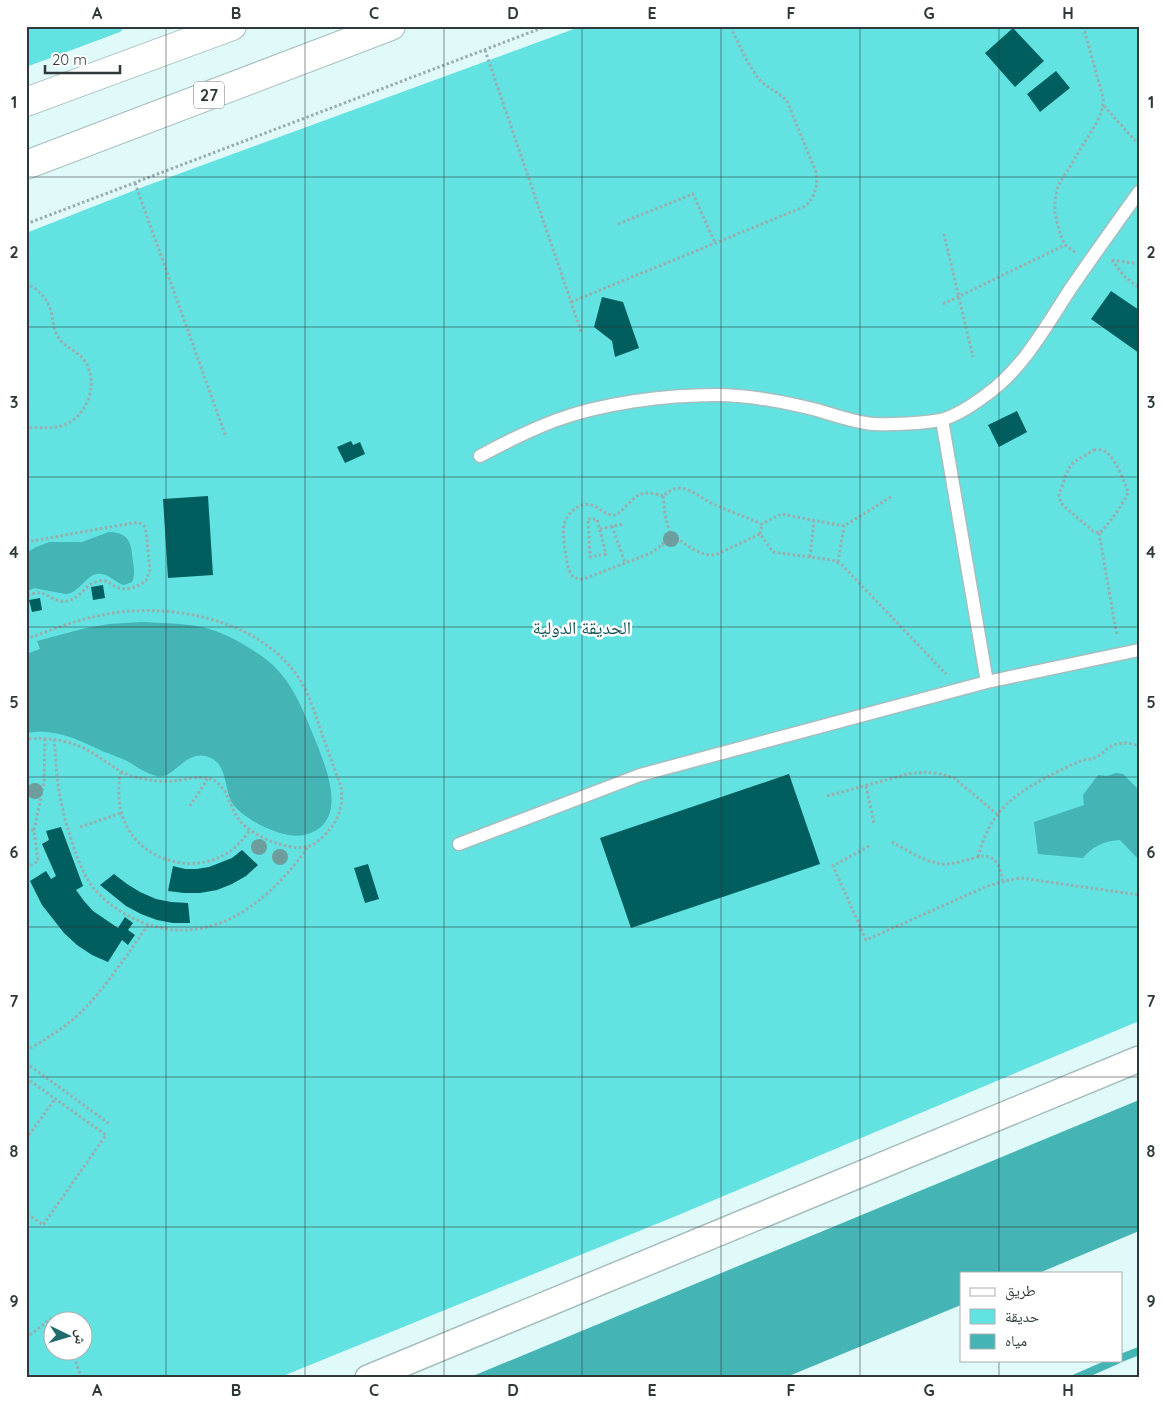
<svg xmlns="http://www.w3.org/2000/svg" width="1165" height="1404" font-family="Quicksand,'Noto Naskh Arabic',sans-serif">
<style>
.green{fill:#63e2e2;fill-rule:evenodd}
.water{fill:#44b4b5}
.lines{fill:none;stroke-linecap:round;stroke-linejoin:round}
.stream{stroke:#44b4b5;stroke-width:8}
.building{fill:#005e5e}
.lane-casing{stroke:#a6bebe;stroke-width:15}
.street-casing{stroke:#a6bebe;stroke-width:28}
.highway-casing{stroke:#a6bebe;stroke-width:30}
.path{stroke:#9aadad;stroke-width:3;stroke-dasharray:2.5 2.5;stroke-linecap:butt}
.lane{stroke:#fff;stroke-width:12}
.street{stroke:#fff;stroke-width:25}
.highway{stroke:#fff;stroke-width:28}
.tree{fill:#6e9d9d}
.grid{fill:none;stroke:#2f3939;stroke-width:1;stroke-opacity:0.55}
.labels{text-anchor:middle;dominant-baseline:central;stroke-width:5;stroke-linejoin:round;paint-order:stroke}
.shield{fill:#fff;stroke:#6d7474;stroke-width:1}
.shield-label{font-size:16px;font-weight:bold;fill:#2f3939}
.park-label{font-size:18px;fill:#105152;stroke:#fff}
.neatline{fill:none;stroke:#2f3939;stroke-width:2}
.grid-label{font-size:16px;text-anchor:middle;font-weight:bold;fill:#2f3939}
</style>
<rect width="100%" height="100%" fill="#e0f9f9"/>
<path class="green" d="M26,26H122L123,27L122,30L120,32L26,67Z
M582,26H1139V1021L676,1216L278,1378H26V233L143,187ZM52,1322H82V1352H52Z"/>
<path class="water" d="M109,532C131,533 131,544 133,562C134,570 135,575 132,582L124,585C116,583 110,575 102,574C86,571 81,594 65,594L34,588L26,592V553L36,547L49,542H82Z
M141,622C161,623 182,623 202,627C224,632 244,644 263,657C292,678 303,710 316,742C328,772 349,824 304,835C285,840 244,820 233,804C224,791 228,766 211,758C186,746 174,781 157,776C144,773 138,767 127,761C119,757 110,754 102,751C87,744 70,735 53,733C44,731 35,732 26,733V654L40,649L37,641L86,628L110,624Z
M1116,773L1123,774L1139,790V860L1120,840C1104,841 1093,846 1083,858L1038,854L1034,822L1084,805L1083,795L1098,775L1107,776Z
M1139,1100V1231L1039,1273H961V1305L784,1378H468Z"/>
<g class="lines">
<path class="stream" d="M1121,1358L1139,1351
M1076,1378L1117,1360"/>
</g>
<path class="building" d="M1013,28L1044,61L1015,87L985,53Z
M1056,71L1070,88L1040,112L1027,94Z
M1111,291L1139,310V353L1091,319Z
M602,297L623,302L639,348L615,357L612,341L594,327Z
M1017,411L1027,432L999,447L988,425Z
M351,441L353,445L360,442L365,454L345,463L337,447Z
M208,496L213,575L168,578L163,499Z
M103,585L105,598L93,600L91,587Z
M40,598L42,610L32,612L29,600Z
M789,774L820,864L631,928L600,838Z
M61,827L83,886L76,890L84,901L93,911L118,928L125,917L133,923L128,930L135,935L128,945L122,940L108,962L92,955L77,945L64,933L42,905L30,881L46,871L51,879L56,876L42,844L49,840L46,831Z
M242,850L258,865L246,876L232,884L217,890L200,893H184L168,891L173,866L185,869H197L209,867L232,858Z
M368,864L379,899L365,903L354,868Z
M114,874L127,884L140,892L156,899L171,902L188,903L190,923H173L157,920L141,914L126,906L100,885Z"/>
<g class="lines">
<defs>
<path id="lane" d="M942,420L987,682
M480,456C504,443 528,431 554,421C602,403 665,395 716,395C750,395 785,402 817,410C834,415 857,423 874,424C892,425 924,423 941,420C955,416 974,404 986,395C1023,369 1046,326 1071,288C1093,256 1116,224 1139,192
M459,844L640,775L987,682L1139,650"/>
<path id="street" d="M368,1378L1139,1059"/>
<path id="highway" d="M26,102L232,26
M26,165L391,26"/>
</defs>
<use href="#lane" class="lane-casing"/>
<use href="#street" class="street-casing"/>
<use href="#highway" class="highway-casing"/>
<path class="path" d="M485,50L571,302L581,332
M1104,106L1139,145
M135,183L226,437
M26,224L547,26
M618,224L693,194L715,243
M944,234L973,357
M1075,252L1065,245L1060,234L1055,213V200L1058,186L1097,122C1101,113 1104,107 1103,97L1083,26
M1112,260L1139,264
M1112,260L1124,276L1139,288
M26,283C38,289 47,298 51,311C53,320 53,329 58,337C65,348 79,351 86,363C99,386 86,419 61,426C50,429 38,427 26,428
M571,302L806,206C816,193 818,188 816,172L787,101C779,92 767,88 759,79C747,64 739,44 730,26
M943,304L1065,245
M1094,450C1096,450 1099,449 1102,450C1113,452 1125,482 1128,493C1123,503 1108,527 1099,533L1093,531L1066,508L1061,503L1059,495L1068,469L1074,462Z
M663,496L665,515L670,534
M891,497L844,526L781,514L762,524C745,517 729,511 713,504C703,499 692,490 681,488C673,488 668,492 663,496C659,495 653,493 648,493C635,492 627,508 617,514C604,521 594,492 572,511C568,515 565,520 564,525C562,532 566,568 571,574C574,579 579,579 584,579L651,553L662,545L670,534C684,542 701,559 717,554L760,534L773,552L832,560L841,564L946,674
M588,519H597L606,554L590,557Z
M612,526L625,563
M600,529L623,524
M1099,533L1117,636
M760,534L762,524
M26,542L138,522L144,526L146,531L150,570L146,581C138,586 126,592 117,587C110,584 106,579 99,581C85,583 80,600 66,601C49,603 45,585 26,597
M662,545L673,543L678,539
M810,557L814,521
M838,562L844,526
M26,639C51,630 76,620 102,615C168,601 262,619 300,680C308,693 313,708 318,722C325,743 333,765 341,786C343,802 341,816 330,829C324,836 316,845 306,847C288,851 253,836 241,822C229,809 229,786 211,779C198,775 185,780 173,781C160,782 147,780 135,777C118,772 110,764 96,755C75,741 51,737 26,739
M54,739C56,758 56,777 60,796C63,815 69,833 75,851C79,862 84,874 91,885C103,901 121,913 139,921C210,951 269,902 308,847
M121,772C117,790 118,807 126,825C144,862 195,875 229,852C238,846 244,838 250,830
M866,786L874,824
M827,796L908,774L925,772L941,774L954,778L997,814
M190,806L208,778
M80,827L121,813
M26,831L34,830
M892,842C907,850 931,866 948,864C959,863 971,858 983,856C998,857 1000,868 1003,881
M869,846L833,866L866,940L985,887C997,883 1008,880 1021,878L1139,895
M978,857C989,816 1008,798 1045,778C1057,772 1070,765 1083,760C1086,759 1090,760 1094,758C1100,756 1104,751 1110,747C1118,742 1129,742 1139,746
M26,868L38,861L34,830L44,783L45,738
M26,1051C45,1039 64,1029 80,1013C106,988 127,954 148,925
M26,1063L111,1125
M26,1078L106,1135L43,1225L26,1213
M26,1139L55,1099
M26,1338L52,1318H59L63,1322
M73,1352L81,1378"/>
<use href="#lane" class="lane"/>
<use href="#street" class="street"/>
<use href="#highway" class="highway"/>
</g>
<g class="tree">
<circle cx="671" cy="539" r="8"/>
<circle cx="35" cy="791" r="8"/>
<circle cx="259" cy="847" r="8"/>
<circle cx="280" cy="857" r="8"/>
</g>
<path class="grid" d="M166,26V1378M305,26V1378M444,26V1378M582,26V1378M721,26V1378M860,26V1378M999,26V1273M26,177H1139M26,327H1139M26,477H1139M26,627H1139M26,777H1139M26,927H1139M26,1077H1139M26,1227H1139M999,1360V1378"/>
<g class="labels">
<rect class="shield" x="194" y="81.5" width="30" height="27" rx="4"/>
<g class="shield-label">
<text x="209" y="95">27</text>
</g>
<g class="park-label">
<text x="582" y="627">الحديقة الدولية</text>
</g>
</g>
<rect width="1165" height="1404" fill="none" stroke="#ffffff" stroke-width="55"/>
<rect x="960" y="1272" width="162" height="90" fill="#ffffff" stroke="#acb0b0"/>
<rect x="970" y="1288" width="25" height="8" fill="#ffffff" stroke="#acb0b0"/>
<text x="1005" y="1296" font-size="15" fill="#2f3939">طريق</text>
<rect x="970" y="1309" width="25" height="15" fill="#63e2e2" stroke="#acb0b0"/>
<text x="1005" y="1322" font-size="15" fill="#2f3939">حديقة</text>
<rect x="970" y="1334" width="25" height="15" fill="#44b4b5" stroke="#acb0b0"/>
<text x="1005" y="1346" font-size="15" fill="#2f3939">مياه</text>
<g transform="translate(68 1336) rotate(95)"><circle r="24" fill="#ffffff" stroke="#acb0b0"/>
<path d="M0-4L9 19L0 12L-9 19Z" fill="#206c6d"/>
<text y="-8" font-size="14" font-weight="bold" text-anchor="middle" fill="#2f3939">ش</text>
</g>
<path d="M45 65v8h75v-8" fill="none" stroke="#2f3939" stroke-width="2.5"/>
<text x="52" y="65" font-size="15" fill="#2f3939" stroke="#ffffff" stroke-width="4" paint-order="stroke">20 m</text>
<rect x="28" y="28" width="1110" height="1348" class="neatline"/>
<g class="grid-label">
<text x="97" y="19">A</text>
<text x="236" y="19">B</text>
<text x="374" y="19">C</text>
<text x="513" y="19">D</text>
<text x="652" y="19">E</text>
<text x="791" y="19">F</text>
<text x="929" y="19">G</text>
<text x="1068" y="19">H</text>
<text x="14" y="108">1</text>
<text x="1151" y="108">1</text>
<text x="14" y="258">2</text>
<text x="1151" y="258">2</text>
<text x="14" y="408">3</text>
<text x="1151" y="408">3</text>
<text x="14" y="558">4</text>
<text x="1151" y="558">4</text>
<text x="14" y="708">5</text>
<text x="1151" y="708">5</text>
<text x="14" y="858">6</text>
<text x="1151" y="858">6</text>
<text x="14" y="1007">7</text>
<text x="1151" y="1007">7</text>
<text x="14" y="1157">8</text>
<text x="1151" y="1157">8</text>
<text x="14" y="1307">9</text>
<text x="1151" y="1307">9</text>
<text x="97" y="1396">A</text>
<text x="236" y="1396">B</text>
<text x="374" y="1396">C</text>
<text x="513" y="1396">D</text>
<text x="652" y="1396">E</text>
<text x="791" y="1396">F</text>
<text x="929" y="1396">G</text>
<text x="1068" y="1396">H</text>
</g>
</svg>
